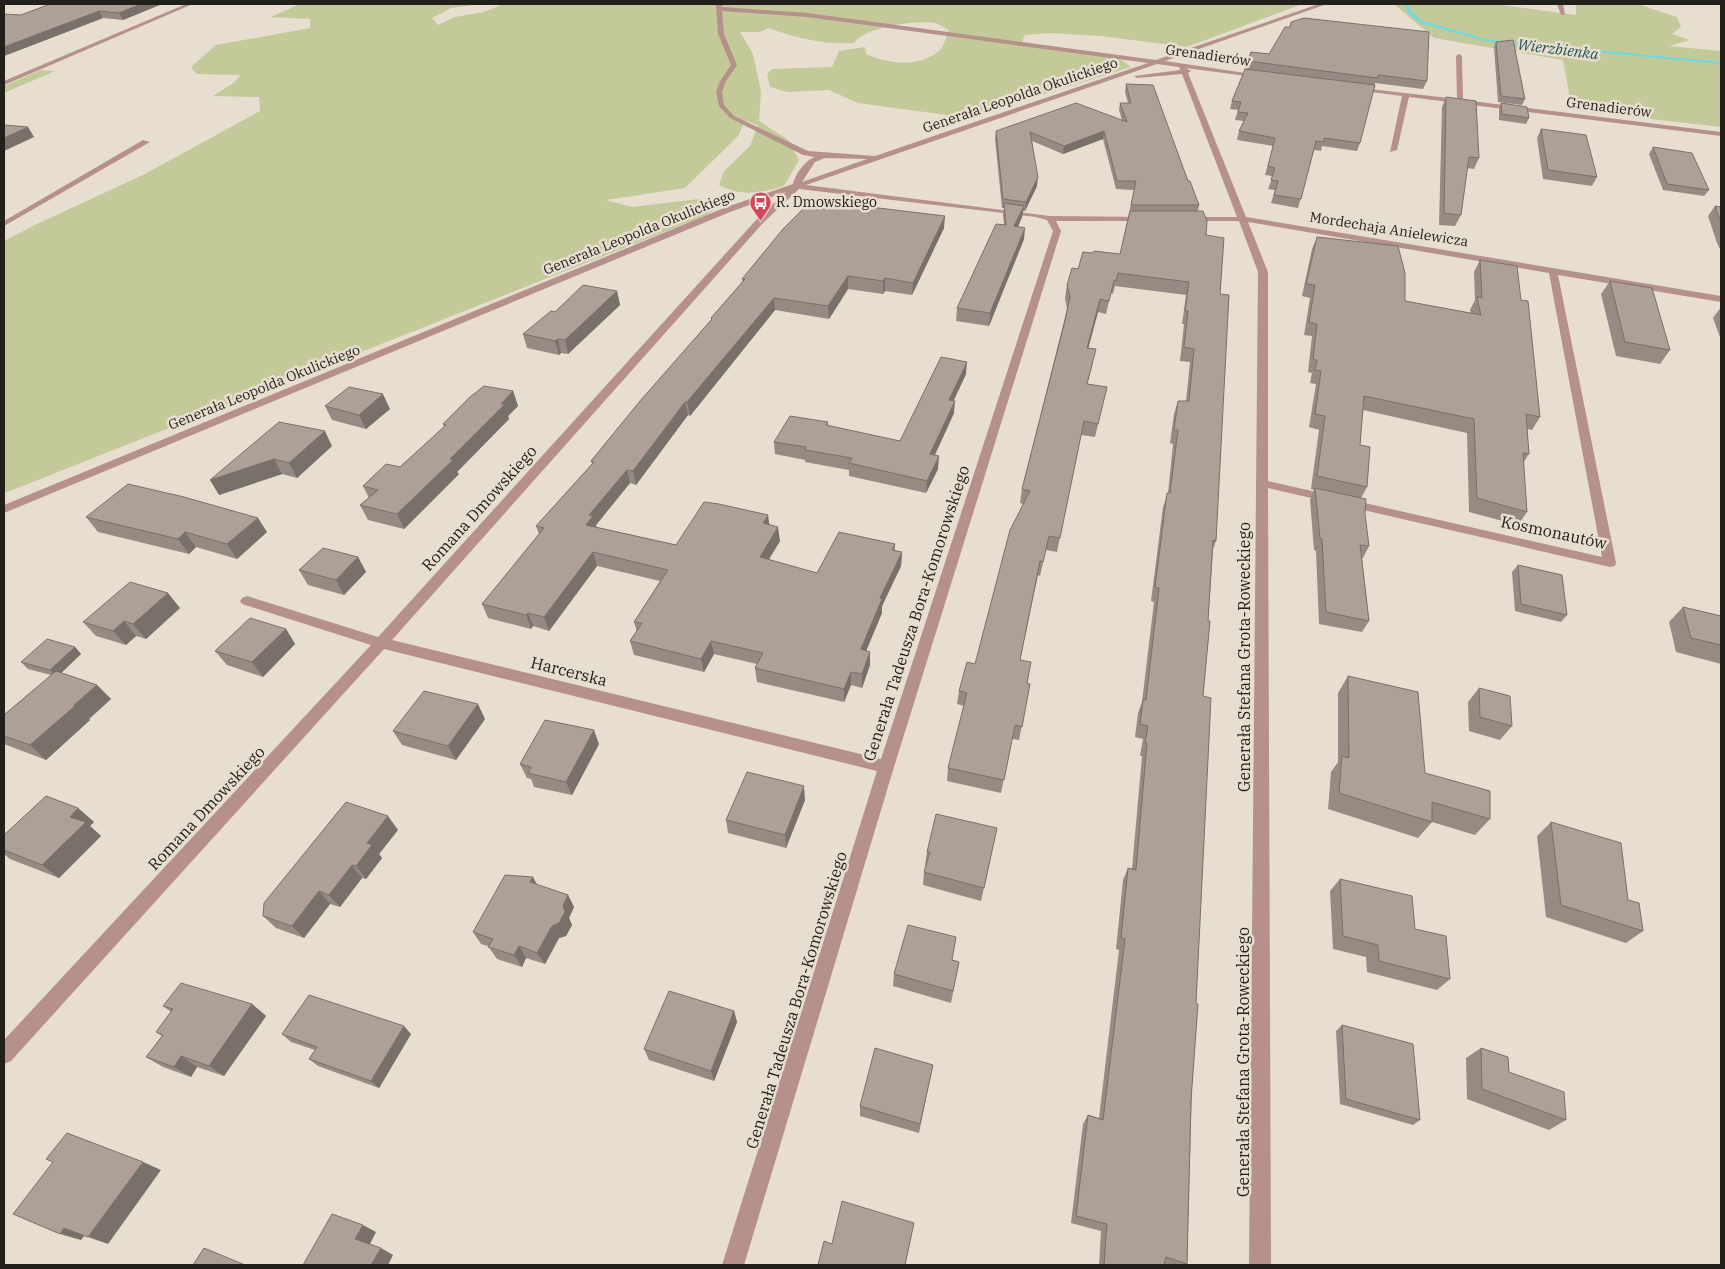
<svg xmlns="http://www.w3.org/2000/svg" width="1725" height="1269" font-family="'IBM Plex Serif',serif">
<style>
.green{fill:#c3c998;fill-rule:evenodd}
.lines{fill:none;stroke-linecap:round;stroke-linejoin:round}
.stream{fill:#6bdbe1;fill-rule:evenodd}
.minor{fill:#b6908a;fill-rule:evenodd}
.tertiary{fill:#b6908a;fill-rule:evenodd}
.wall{fill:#968a82}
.shaded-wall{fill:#7a706a}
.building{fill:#aea097;stroke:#7a706a}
.labels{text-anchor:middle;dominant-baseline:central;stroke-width:5;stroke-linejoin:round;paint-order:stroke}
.far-street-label{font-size:14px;fill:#23201b;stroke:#e7ded0}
.far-poi-label{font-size:14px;fill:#23201b;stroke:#e7ded0;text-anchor:start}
.far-water-label{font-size:15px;font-style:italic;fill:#225457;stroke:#e7ded0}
.street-label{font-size:16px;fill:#23201b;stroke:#e7ded0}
</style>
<rect width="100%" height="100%" fill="#e7ded0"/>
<path class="green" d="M300,4H1302L1187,47L1101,36L1050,33L1025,35L1022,42L1119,58L1131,67L969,118L858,103L829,90L788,92L770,87L767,74L772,69L832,67L839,51L865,47L866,54C889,64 918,68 939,51C944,47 946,36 949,30C945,28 939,24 935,23C916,20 864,27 854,43C825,45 796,38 769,28L760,32H740L753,54L761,92L759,121L788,140L799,160L784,186C760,193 742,197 719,185L724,171L750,146L758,125L745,121L738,136L685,188L606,200L632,207L699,199L714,206L715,209L707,215L5,493L4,241L37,224L145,174L260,111L259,97L213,96L235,82L240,75L197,74L191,67L216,45L310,28V19L271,17ZM474,5H501L484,12L455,17L438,25L432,18L451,8Z
M1389,4H1493L1576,15V4H1637L1677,17L1681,27L1672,34L1690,40L1669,46L1721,51V127L1572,110L1563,60L1434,38L1395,5Z
M41,70L55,71L4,93V86Z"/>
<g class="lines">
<path class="stream" d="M1404,4H1408L1412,12L1422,21L1485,39L1562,50L1605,51L1721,62V64L1605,53L1562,52L1485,41L1420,23L1409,14Z"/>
<path class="minor" d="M716,4H722V7L807,13L1156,60L1319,4H1327L1165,61L1265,76L1262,78L1186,68L1191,71L1188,73L1246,217L1721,296V302L1558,275L1616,563L1615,566L1610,567L1268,488L1271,1265H1249L1258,272L1239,221H1188L1184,219L1188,217H1237L1182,74L1137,78L1134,76L1180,70L1179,67L1157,64L806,185L1050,216L1147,217L1151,219L1147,221H1056L1061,231L894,767L744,1265H722L877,771L384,649L11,1061L4,1064V1040L371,645L242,604L240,601L242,598L247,596L378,637L757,219L786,192L730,212L4,513V505L724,208L793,184C795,175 805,160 815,157L803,155L730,118L719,106L716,92L720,81L731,65L718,34ZM722,11L807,17L1148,63L875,156L808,151L734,116L724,105L722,92L726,81L737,65L724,34ZM825,158L867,159L802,182L815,162ZM799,189L1036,217L1047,220L1053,231L881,759L392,640L763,223ZM1248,222L1549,273L1602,557L1268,481V272Z
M1557,4H1563L1565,15H1561Z
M1459,54L1462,56L1463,100L1721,132V136L1409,97L1397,150L1390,152L1402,96L1355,90L1353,89V87L1457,99L1456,56Z
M143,140L150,142L4,226V221Z"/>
<path class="tertiary" d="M186,4H193L4,85V81Z"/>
</g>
<path class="wall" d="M162,4L123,20L103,18L4,56V14L21,15Z
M1496,42L1525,99L1522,105L1498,102L1494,47Z
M1251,52L1427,81L1423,89L1375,83L1360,143L1357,151L1322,146L1321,151L1314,150L1298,208L1271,203L1275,190L1268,189L1273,176L1265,175L1273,146L1237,140L1239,131L1244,121L1235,120L1238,110L1230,109L1232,101L1246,69Z
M1126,84L1188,181L1199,205L1198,211L1206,235L1220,294L1216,541L1213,549L1203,696L1187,1264L1185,1265H1099L1101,1231L1071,1223L1083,1124L1088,1115L1099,1118L1119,950L1116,949L1123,880L1128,868L1132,869L1142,756H1140L1143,739L1135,737L1138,713L1142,702L1154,602L1151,601L1163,507L1168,493L1173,444L1170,443L1174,414L1178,401H1186L1190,362L1180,361L1184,324H1182L1186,295L1115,286L1113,294L1111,293L1106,314L1098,312L1088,348L1093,363L1087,384L1107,387L1095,437L1081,435L1057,552L1046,550L1040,576L1038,575L1020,660L1027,683L1030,684L1019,740L1012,739L1001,793L947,781L948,768L964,706L957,704L959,691L975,664L1023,504L1020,503L1022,489L1067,309L1065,298L1067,285L1078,269L1093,253L1120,254L1134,190L1116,189L1103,139L1063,154L1032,141L1037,186L1025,211H1023L1022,217L1018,227L1024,239L989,326L956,321L957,308L1004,225L1003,215L1004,208H1002L995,139L996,131L1122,120L1119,110L1120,103H1128L1125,92Z
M1446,97L1479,158L1474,169L1467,168L1461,215L1455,226L1439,225L1442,107Z
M1501,103L1529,118L1526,124L1499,120V109Z
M1541,129L1597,177L1592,186L1543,179L1537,138Z
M1653,147L1709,190L1704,196L1663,190L1649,154Z
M1715,206L1721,207V251L1717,243L1708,216Z
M944,228L912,295L885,291L883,294L848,289L829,319L775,310L690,416L688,415L636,485L630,483L596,525V527L676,545L769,525L780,541L768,560L817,573L895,544V551L902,552L901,566L882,606V613L866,651L870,652V665L862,688L851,685L844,702L757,682L755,668L757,664L714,654L704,672L634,655L630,641L637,632L634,622L660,581L597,566L549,631L533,626L531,629L488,618L482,604L539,534L536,526L592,464L591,461L711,320V318L743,282L742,279Z
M1317,237L1405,301L1471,313L1470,310L1475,300L1474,272L1480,260L1521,300L1540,417L1532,430L1527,429L1529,454L1523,463L1527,512L1518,525L1469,512L1467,433L1363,410L1360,445L1367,487L1361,498L1369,546L1363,558H1362L1369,621L1362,632L1319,624L1316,551L1314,550L1310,500L1314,490L1311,489L1319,430L1309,427L1316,384L1310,383L1312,373L1308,372L1312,336L1304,335L1310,298L1302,296L1312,249Z
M1610,281L1670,350L1660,364L1616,356L1601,294Z
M617,291L620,305L568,354L561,353L559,355L527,348L523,334L555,312Z
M1721,307V340L1713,318Z
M966,374L954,400V413L935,455L938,469L926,493L849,476V470L805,462V460L775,454L774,442L828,422V426L900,441Z
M513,391L518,406L508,416L509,419L457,472L459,474L404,529L368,520L360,505L369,498L363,486L400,467L444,427L443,424Z
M325,406L390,409L366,429L332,420Z
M279,422L332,446L297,478L282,474L219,495Z
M86,517L267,532L237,559L196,547L189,554L98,532Z
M358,557L366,572L344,595L308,585L299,570Z
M1518,565L1567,615L1561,622L1515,611L1512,572Z
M1683,607L1721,616V664L1676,652L1669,622Z
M180,608L146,639L136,636L126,645L96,636L83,622Z
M286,629L295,644L263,677L227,665L215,651Z
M75,647L81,654L61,673L97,685L111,699L89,719L90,720L46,760L4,744V715L51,675L28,669L21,662Z
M1348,676L1425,773L1490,819L1475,835L1432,822L1418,838L1328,809L1331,772L1338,762V693Z
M1479,688L1512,726L1500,740L1469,731L1468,702Z
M485,719L456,760L402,745L393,731Z
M599,744L572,795L534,787L531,779L527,778L520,764Z
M805,800L786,848L728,833L726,820Z
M78,808L94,822L90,826L101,836L59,878L10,859L4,854V835Z
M1551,822L1628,900L1643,931L1626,943L1546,917L1537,836Z
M997,828L981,901L923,885L924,872L926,865H925L927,852Z
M398,830L379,854L382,858L366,879L362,878L340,907L330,904L304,938L276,928L263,916Z
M1340,879L1415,929L1450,979L1437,990L1367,972L1366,957L1333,949L1330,891Z
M538,885L568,895L574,907L569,918L572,925L566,936L559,938L545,964L526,958L522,967L497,959L488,946L481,944L473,932Z
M959,962L951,1003L893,986L894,974Z
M252,1004L266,1016L224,1076L197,1067L191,1077L163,1067L146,1057L162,1036L156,1032L171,1012L163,1006Z
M734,1011L737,1022L714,1081L649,1060L644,1049Z
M1342,1025L1420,1120L1413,1125L1340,1104L1336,1031Z
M282,1034H411L379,1088L318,1066L309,1059L315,1050L291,1042Z
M1481,1048L1509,1072L1566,1120L1549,1130L1467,1099L1466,1058Z
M933,1065L919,1133L860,1116V1106Z"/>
<path class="shaded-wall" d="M141,4H162L123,20L119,13Z
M99,11L103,18L4,56V47Z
M28,127L34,137L4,151V138Z
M1104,131L1103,139L1063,154L1064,146Z
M1038,177L1037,186L1025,211L1026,202Z
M1024,206L1022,217L1013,238L1014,226Z
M945,216L944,228L912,295L913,283Z
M1025,228L1024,239L989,326L990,313Z
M848,276V289L829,319L828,306Z
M885,278V291L883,294V281Z
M617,291L620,305L568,354L565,340Z
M774,298L775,310L690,416L687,402Z
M1100,299L1098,312L1085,361L1087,348Z
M558,339L561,353L559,355L555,341Z
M967,362L966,374L948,412L949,400Z
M513,391L518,406L508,416L509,419L457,472L459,474L404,529L397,514L501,404Z
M383,394L390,409L366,429L359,415Z
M955,401L954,413L929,467L930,454Z
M685,402L688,415L636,485L633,471Z
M325,431L332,446L297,478L289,463Z
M939,456L938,469L926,493L927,481Z
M274,459L282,474L219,495L210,480Z
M627,470L630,483L596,525L597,530L586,525L589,515Z
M768,515L770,529L763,523Z
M258,518L267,532L237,559L227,544Z
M778,527L780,541L762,571L760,557Z
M185,532L196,547L189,554L178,539Z
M593,552L597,566L549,631L544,617Z
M902,552L901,566L882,606V613L861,663V649L880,598Z
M358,557L366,572L344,595L336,580Z
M168,593L180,608L146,639L133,624Z
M528,613L533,626L531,629L526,615Z
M124,621L136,636L126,645L113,631Z
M286,629L295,644L263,677L252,662Z
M711,641L714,654L704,672L701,659Z
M75,647L81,654L57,677L50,670Z
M870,652V665L862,688V674Z
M851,672V685L844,702V689Z
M97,685L111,699L89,719L90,720L46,760L30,745Z
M478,704L485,719L456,760L448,746Z
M594,730L599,744L572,795L566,782Z
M804,786L805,800L786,848L785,835Z
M78,808L94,822L90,826L101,836L59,878L42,865L70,817Z
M388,816L398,830L379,854L382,858L366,879L356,866L367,843Z
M352,865L362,878L340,907L329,895Z
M533,877L540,890L530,882Z
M319,891L330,904L304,938L292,926Z
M568,895L574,907L569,918L572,925L566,936L559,938L545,964L537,953Z
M519,946L526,958L522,967L514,955Z
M252,1004L266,1016L224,1076L209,1066Z
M734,1011L737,1022L714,1081L711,1071Z
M404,1026L411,1034L379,1088L371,1081Z
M181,1056L197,1067L191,1077L174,1067Z
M143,1162L161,1170L108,1244L88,1237Z
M363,1225L376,1232L369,1246L355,1239Z
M64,1228L85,1235L81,1240L60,1234Z
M381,1248L393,1255L388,1265H371Z"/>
<path class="building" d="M50,4H141L119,13L99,11L4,47V14L21,15Z
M1304,18L1429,32L1427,81L1378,75L1377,78L1248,61L1251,52L1269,54L1285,27H1290L1291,22Z
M1513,40L1525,99L1501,96L1496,42Z
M1245,69L1375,85L1360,143L1324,138V142L1316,141L1301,199L1274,195L1278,181L1271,180L1275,168L1268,166L1275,138L1239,131L1248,113L1238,112L1241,102L1232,101Z
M1126,84L1153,85L1188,181H1190L1199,205H1131L1136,181H1117L1104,131L1064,146L1030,132L1038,177L1026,202L1003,199L996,131L1076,103L1127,122L1120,103H1131Z
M1446,97L1476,101L1479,158L1469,157L1461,215L1444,213Z
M1501,103L1527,107L1529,118L1502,114Z
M4,125L28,127L4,138Z
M1541,129L1586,135L1597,177L1548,170Z
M1653,147L1692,153L1709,190L1667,184Z
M812,200L945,216L913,283L885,278L883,281L848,276L828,306L774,298L687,402H685L633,471L627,470L589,515L593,516L586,525L676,545L704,502L719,504L768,515L763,523L778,527L760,557L817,573L839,532L895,544L892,550L902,552L880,598L882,599L861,649L870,652L862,674L851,672L844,689L755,668L763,653L711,641L701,659L630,641L642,623L634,622L668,570L593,552L544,617L528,613L526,615L482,604L544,528L536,526L594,462L591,461L640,401L712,319L711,318L745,279H742L783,229Z
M1004,203L1024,206L1014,226L1025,228L990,313L957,308L996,224L1006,225Z
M1715,206L1721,207V223Z
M1130,211H1203L1207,221L1206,235L1224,238L1220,294L1229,295L1216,541L1213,540L1208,621H1210L1203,696L1211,698L1196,1003L1198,1004L1191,1100L1187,1264L1166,1257L1164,1265H1104L1107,1224L1076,1216L1088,1115L1103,1120L1125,939L1121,938L1128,868L1136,870L1147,743H1145L1148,726L1140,724L1143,700H1146L1159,588L1155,587L1167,493H1170L1178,430H1174L1178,401H1189L1194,349L1184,347L1188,311H1185L1189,282L1118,273L1116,281L1114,280L1109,301L1100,299L1087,348L1096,349L1087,384L1107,387L1098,424L1084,421L1060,538L1049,536L1043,562L1040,561L1020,660L1031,662L1027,683L1030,684L1022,727L1015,725L1004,780L948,768L967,693L959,691L967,662L975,664L1010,530L1030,491L1022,489L1065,321L1070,297L1067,285L1072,268L1078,269L1083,252L1093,253L1094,251L1120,254Z
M1317,237L1398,246L1405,273V301L1481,315L1477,297L1482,298L1480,260L1517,266L1521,300L1528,301L1540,417L1526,414L1529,454L1523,453L1527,512L1477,498L1474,419L1364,396L1360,445L1370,447L1367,487L1317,476L1325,416L1315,414L1321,371L1315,370L1317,360L1313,359L1317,324L1309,322L1315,285L1306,284Z
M1610,281L1652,288L1670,350L1625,342Z
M583,285L617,291L565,340L558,339L555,341L523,334L551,311L555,312Z
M941,357L967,362L949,400L955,401L930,454L939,456L927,481L849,463L852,458L805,450L806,447L774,442L790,416L828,422L826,425L900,441Z
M484,386L513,391L501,404H505L450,459L453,460L397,514L360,505L378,490L363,486L386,464L400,467L446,425L443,424L470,397Z
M349,387L383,394L359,415L325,406Z
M279,422L325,431L289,463L274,459L210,480Z
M128,484L184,497L258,518L227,544L185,532L178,539L86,517Z
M1315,488L1366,499L1365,514L1369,546L1360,545L1369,621L1326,612L1322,539L1320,538Z
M323,548L358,557L336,580L299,570Z
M1518,565L1562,575L1567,615L1521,604Z
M130,582L168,593L133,624L124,621L113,631L83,622Z
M1683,607L1721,616V645L1691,638Z
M250,618L286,629L252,662L215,651Z
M47,639L75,647L50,670L21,662Z
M56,671L97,685L74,705L75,706L30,745L4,736V715Z
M1348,676L1418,692L1425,773L1490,791V819L1432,802V822L1339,793L1342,756L1349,758Z
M1479,688L1510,696L1512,726L1480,717Z
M424,691L478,704L448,746L393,731Z
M545,720L594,730L566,782L528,773L531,767L520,764Z
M747,772L804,786L785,835L726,820Z
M46,796L78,808L70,817L86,822L42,865L4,850V835Z
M346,802L388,816L367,843L372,845L356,866L352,865L329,895L319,891L292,926L263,916L264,903Z
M936,814L997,828L984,888L924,872L930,852H927Z
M1551,822L1621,843L1628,900L1639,903L1643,931L1561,905Z
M505,875L533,877L530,882L568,895L563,906L565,912L559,923L552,926L537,953L519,946L514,955L488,947L493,939L473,932Z
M1340,879L1412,896L1415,929L1446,936L1450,979L1379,961L1378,945L1343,936Z
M908,925L956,937L952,960L959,962L953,991L894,974Z
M181,983L252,1004L209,1066L181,1056L174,1067L146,1057L163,1035L156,1032L173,1009L163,1006Z
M669,991L734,1011L711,1071L644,1049Z
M309,995L404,1026L371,1081L309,1059L317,1047L282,1034Z
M1342,1025L1413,1044L1420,1120L1346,1099Z
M875,1048L933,1065L920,1124L860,1106Z
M1481,1048L1508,1057L1509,1072L1564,1092L1566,1120L1482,1089Z
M67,1133L143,1162L88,1237L64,1228L60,1234L13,1214L53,1162L46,1159Z
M842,1201L914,1223L905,1265H818L824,1241L832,1244Z
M332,1214L363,1225L355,1239L381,1248L371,1265H303Z
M204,1248L245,1265H193Z"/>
<defs>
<symbol id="bus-pin" viewBox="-11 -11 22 30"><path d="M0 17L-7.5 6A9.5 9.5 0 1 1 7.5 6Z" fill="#d54559" stroke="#e7ded0"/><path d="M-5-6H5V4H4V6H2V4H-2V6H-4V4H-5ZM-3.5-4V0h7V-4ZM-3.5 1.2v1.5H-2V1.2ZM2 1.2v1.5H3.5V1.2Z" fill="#fff"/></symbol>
</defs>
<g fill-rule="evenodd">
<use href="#bus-pin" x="748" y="190" width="25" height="34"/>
</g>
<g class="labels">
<g class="far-street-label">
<text transform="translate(1208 55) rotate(8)">Grenadierów</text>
<text transform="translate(1020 95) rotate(-19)">Generała Leopolda Okulickiego</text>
<text transform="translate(1609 107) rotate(7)">Grenadierów</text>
<text transform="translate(1389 229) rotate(9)">Mordechaja Anielewicza</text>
<text transform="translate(639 232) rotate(-22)">Generała Leopolda Okulickiego</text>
<text transform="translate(264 387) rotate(-22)">Generała Leopolda Okulickiego</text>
</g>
<g class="far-poi-label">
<text x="776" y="202">R. Dmowskiego</text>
</g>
<g class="far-water-label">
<text transform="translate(1558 49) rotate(7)">Wierzbienka</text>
</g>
<g class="street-label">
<text transform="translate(479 508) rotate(-48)">Romana Dmowskiego</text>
<text transform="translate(1554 532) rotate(12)">Kosmonautów</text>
<text transform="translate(916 613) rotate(-72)">Generała Tadeusza Bora-Komorowskiego</text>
<text transform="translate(1244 657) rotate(-90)">Generała Stefana Grota-Roweckiego</text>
<text transform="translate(569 671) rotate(14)">Harcerska</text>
<text transform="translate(206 808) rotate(-47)">Romana Dmowskiego</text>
<text transform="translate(796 1000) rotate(-73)">Generała Tadeusza Bora-Komorowskiego</text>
<text transform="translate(1243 1062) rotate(-90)">Generała Stefana Grota-Roweckiego</text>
</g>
</g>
<rect width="1725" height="1269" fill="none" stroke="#23201b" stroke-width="10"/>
</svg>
